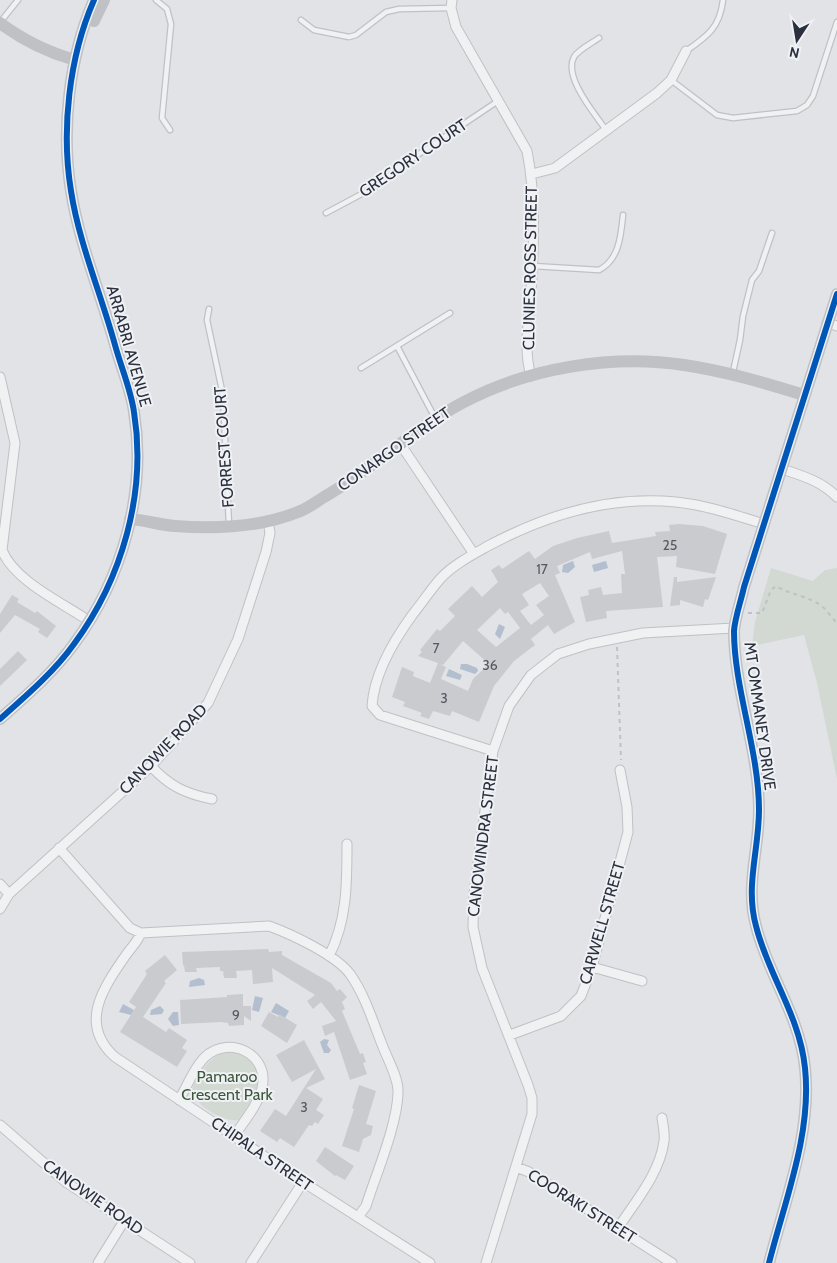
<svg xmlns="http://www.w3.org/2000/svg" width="837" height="1263" font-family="Cabin,sans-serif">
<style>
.green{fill:#d2d9d2}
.water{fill:#b3bece}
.building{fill:#cacbce;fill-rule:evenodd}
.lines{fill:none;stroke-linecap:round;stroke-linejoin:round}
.lane-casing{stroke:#c0c1c4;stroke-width:7}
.street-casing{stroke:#c0c1c4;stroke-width:11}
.path{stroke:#c0c1c6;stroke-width:2;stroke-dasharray:4 4;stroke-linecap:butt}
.lane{stroke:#f0f1f3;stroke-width:4.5}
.street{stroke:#f0f1f3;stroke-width:9}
.secondary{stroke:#bfc1c5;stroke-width:12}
.cycleway-casing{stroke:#eff1f5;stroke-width:9}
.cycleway{stroke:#0057b8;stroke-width:6}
.labels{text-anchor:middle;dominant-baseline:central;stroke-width:4;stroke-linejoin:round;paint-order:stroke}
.number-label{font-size:14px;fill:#535862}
.street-label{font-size:16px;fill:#2a303d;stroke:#eff1f5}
.park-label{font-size:16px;fill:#3c5739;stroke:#eff1f5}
</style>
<rect width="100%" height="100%" fill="#e1e3e6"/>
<path class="green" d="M771,568L813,581L825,570L837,568V779L817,683L804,635L752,646L755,622Z
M234,1050C274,1062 256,1097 238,1120C222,1122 200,1107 191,1093C197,1072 212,1053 234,1050Z"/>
<path class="water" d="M573,561L575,567L568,573L562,572L563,565Z
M606,561L608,568L594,572L592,565Z
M499,624L505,627L500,639L495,634Z
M461,664H467L477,668L478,671L475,674L460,669Z
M449,669L462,675L460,680L446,676Z
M199,978L204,980L205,985L189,987L190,981Z
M255,996L263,998L259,1012L252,1010Z
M276,1003L289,1011L285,1018L271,1012Z
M123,1004L134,1010L131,1015L119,1012Z
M160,1006L164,1010L162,1014L150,1015L151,1010Z
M173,1012H178L179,1025L173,1026L168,1019Z
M324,1039L329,1040L327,1045L331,1050L329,1053H324L320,1042Z"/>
<path class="building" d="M679,524L703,526L727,534L715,574L676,567L677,556L657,557L663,607L606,611L607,618L586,622L580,597L589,595L588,590L601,587L603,595L622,593L621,574H625L622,551L592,559L590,552L557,566L560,573L555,575L575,622L554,634L548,625L531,639L535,645L514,661L494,686L479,722L452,711L450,716L433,711L429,719L420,716L422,713L403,706L405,702L392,697L402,667L414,672L413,676L430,683L438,663L418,656L422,652L420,650L437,629L440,631L455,616L448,609L472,586L482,597L498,582L491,570L499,565L502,569L529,551L535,559L553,546L577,538L609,531L612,543L656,536L655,532L670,531L669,525ZM540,583L549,596L536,605L544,615L531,625L520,611L529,605L522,594ZM500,608L505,614L508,612L520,628L496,647L477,630ZM463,641L489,664L473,679L468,691L441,679L446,667L439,664L443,665Z
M674,577H677V582L716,577L708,600L705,599L703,607L680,600V605L670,606Z
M12,595L19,599L17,602L35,613L37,611L56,626L47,638L38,632L40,629L15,615L0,633V614Z
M18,651L27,660L0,686V669Z
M268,949L269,952L282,951V955L331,983L337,991L340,989L347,997L342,1002L345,1009L342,1011L360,1054L363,1053L366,1062L363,1063L367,1074L350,1080L334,1032L325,1036L322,1026L336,1021L321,1002L313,1009L307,1001L315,995L272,968L273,982L253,984L252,970L236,971L237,978H224L223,971H220V967L196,968L197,972H185L184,965L183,966L182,952Z
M165,955L177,970L164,981L166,983L143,1017L166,1032L169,1028L187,1040L182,1048L187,1051L177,1067L120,1032L136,1007L129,1002L147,974L145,971Z
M243,994V1006H251V1021L244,1016V1025L229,1026L228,1023L221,1022L181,1024L180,1000L227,997V995Z
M269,1012L278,1017L279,1014L297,1025L287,1043L261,1026Z
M304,1040L325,1079L306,1088L323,1099L316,1110L324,1115L318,1124L315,1122L312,1126L309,1125L294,1147L280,1138L277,1142L260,1131L275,1109L286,1116L316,1069L292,1082L276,1055Z
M359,1085L376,1091L366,1124L373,1126L371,1135L363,1139L359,1152L342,1146L354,1109L352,1108Z
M325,1147L354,1166L345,1180L336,1175L335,1176L316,1161Z"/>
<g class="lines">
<defs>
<path id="lane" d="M156,0L167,9L171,24L162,118L170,130
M301,20L314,30L349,37L356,35L386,12L399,9L451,8
M1,21L18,0
M599,38C592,43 578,50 574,57C563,77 595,114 606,130
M686,51C708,36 720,27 723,0
M671,80L717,115L733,118L797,111L807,105L813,96L837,22
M326,213L384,182L395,170L498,101
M533,266L599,270C619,260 621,236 623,215
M209,309L207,320L223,395L229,525
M397,346L435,418
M361,368L450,313
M733,372L740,340L743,316L752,280L759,271L772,233"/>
<path id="street" d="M452,0L451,8L456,27L527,151C536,197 534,246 531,292C529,319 523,350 531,376
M532,174L555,168L657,93L671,80L686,51
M827,323L837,326
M0,377L15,443L2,550C14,581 63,603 89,621
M401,445L474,554
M782,469C803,476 821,481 837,497
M493,751L380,715L372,706C374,674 394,640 413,614C422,603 431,589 441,578C453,565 472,555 488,546C546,515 609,495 676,502C706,505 735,515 764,524
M151,766C169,786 186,794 212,799
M59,848L130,928L141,933L269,926C291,934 336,955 350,974C365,995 373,1022 383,1047C388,1060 399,1079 398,1093C397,1126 376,1174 366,1206L358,1217
M0,884L9,894
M0,909L9,894L151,766L208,703L238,639L266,552L270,533L268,521
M141,933C138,941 131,948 126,955C103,988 78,1024 115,1057L303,1182L430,1263
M329,956C347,921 347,884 347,844
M592,967L642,981
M510,1035L561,1016L581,996L592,967L628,832L627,807L620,770
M179,1100C187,1087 194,1067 205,1057C230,1034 270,1055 262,1088C258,1105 244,1121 235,1135
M0,1125L67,1183L190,1263
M516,1167L529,1172L672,1263
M618,1228C635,1202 660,1173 664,1141C665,1134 663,1125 662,1118
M98,1263L124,1221
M251,1263L303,1182
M486,1263L532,1114V1098L528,1085L482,968L473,927L474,893L493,751L509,706L531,675L558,654L589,644L643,633L734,628"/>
</defs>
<use href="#lane" class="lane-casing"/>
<use href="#street" class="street-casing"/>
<path class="path" d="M748,613H762L771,590L776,586C789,594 803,595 817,603C824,606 831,617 837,623
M617,647L621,760"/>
<use href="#lane" class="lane"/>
<use href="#street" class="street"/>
<path class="secondary" d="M94,21L104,0
M0,23C23,40 47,52 75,60
M130,519C145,520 160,525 175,526C214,529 261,527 298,512C307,509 316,502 324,497C373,469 414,428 464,402C528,368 612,354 684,365C725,371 765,383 804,395
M0,719C26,696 54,672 74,644C122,579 147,493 134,412C131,390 121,367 115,345C101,294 79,243 71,191C61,130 69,57 94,0
M769,1263C785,1200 812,1133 805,1068C800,1016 768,975 756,926C745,886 759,850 759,810C759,750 734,689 734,631C735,617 741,601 744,587L837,294"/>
<defs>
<path id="cycleway" d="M0,719C26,696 54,672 74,644C122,579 147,493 134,412C131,390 121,367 115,345C101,294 79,243 71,191C61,130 69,57 94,0
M769,1263C785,1200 812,1133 805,1068C800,1016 768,975 756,926C745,886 759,850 759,810C759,750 734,689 734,631C735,617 741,601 744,587L837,294"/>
</defs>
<use href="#cycleway" class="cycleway-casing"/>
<use href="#cycleway" class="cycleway"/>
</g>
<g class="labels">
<g class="number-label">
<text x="670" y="545">25</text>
<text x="542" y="569">17</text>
<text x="436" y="648">7</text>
<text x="490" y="665">36</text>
<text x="444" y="698">3</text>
<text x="236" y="1015">9</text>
<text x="304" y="1107">3</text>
</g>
<g class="street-label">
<text transform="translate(413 158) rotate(-34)">GREGORY COURT</text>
<text transform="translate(530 268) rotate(-89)">CLUNIES ROSS STREET</text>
<text transform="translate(129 346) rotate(74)">ARRABRI AVENUE</text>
<text transform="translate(224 447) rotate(-94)">FORREST COURT</text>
<text transform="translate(394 449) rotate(-35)">CONARGO STREET</text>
<text transform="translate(760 716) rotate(82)">MT OMMANEY DRIVE</text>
<text transform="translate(163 749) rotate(-46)">CANOWIE ROAD</text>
<text transform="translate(483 836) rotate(-83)">CANOWINDRA STREET</text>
<text transform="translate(602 923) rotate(-74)">CARWELL STREET</text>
<text transform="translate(262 1154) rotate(34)">CHIPALA STREET</text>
<text transform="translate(93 1197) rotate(35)">CANOWIE ROAD</text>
<text transform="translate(582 1206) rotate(32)">COORAKI STREET</text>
</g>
<g class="park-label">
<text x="227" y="1076">Pamaroo<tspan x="227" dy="18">Crescent Park</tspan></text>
</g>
</g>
<g transform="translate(797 40) rotate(192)" stroke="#eff1f5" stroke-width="4" paint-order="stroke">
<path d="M0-4L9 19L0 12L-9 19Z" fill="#2a303d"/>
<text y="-8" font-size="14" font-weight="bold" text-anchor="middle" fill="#2a303d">N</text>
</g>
</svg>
